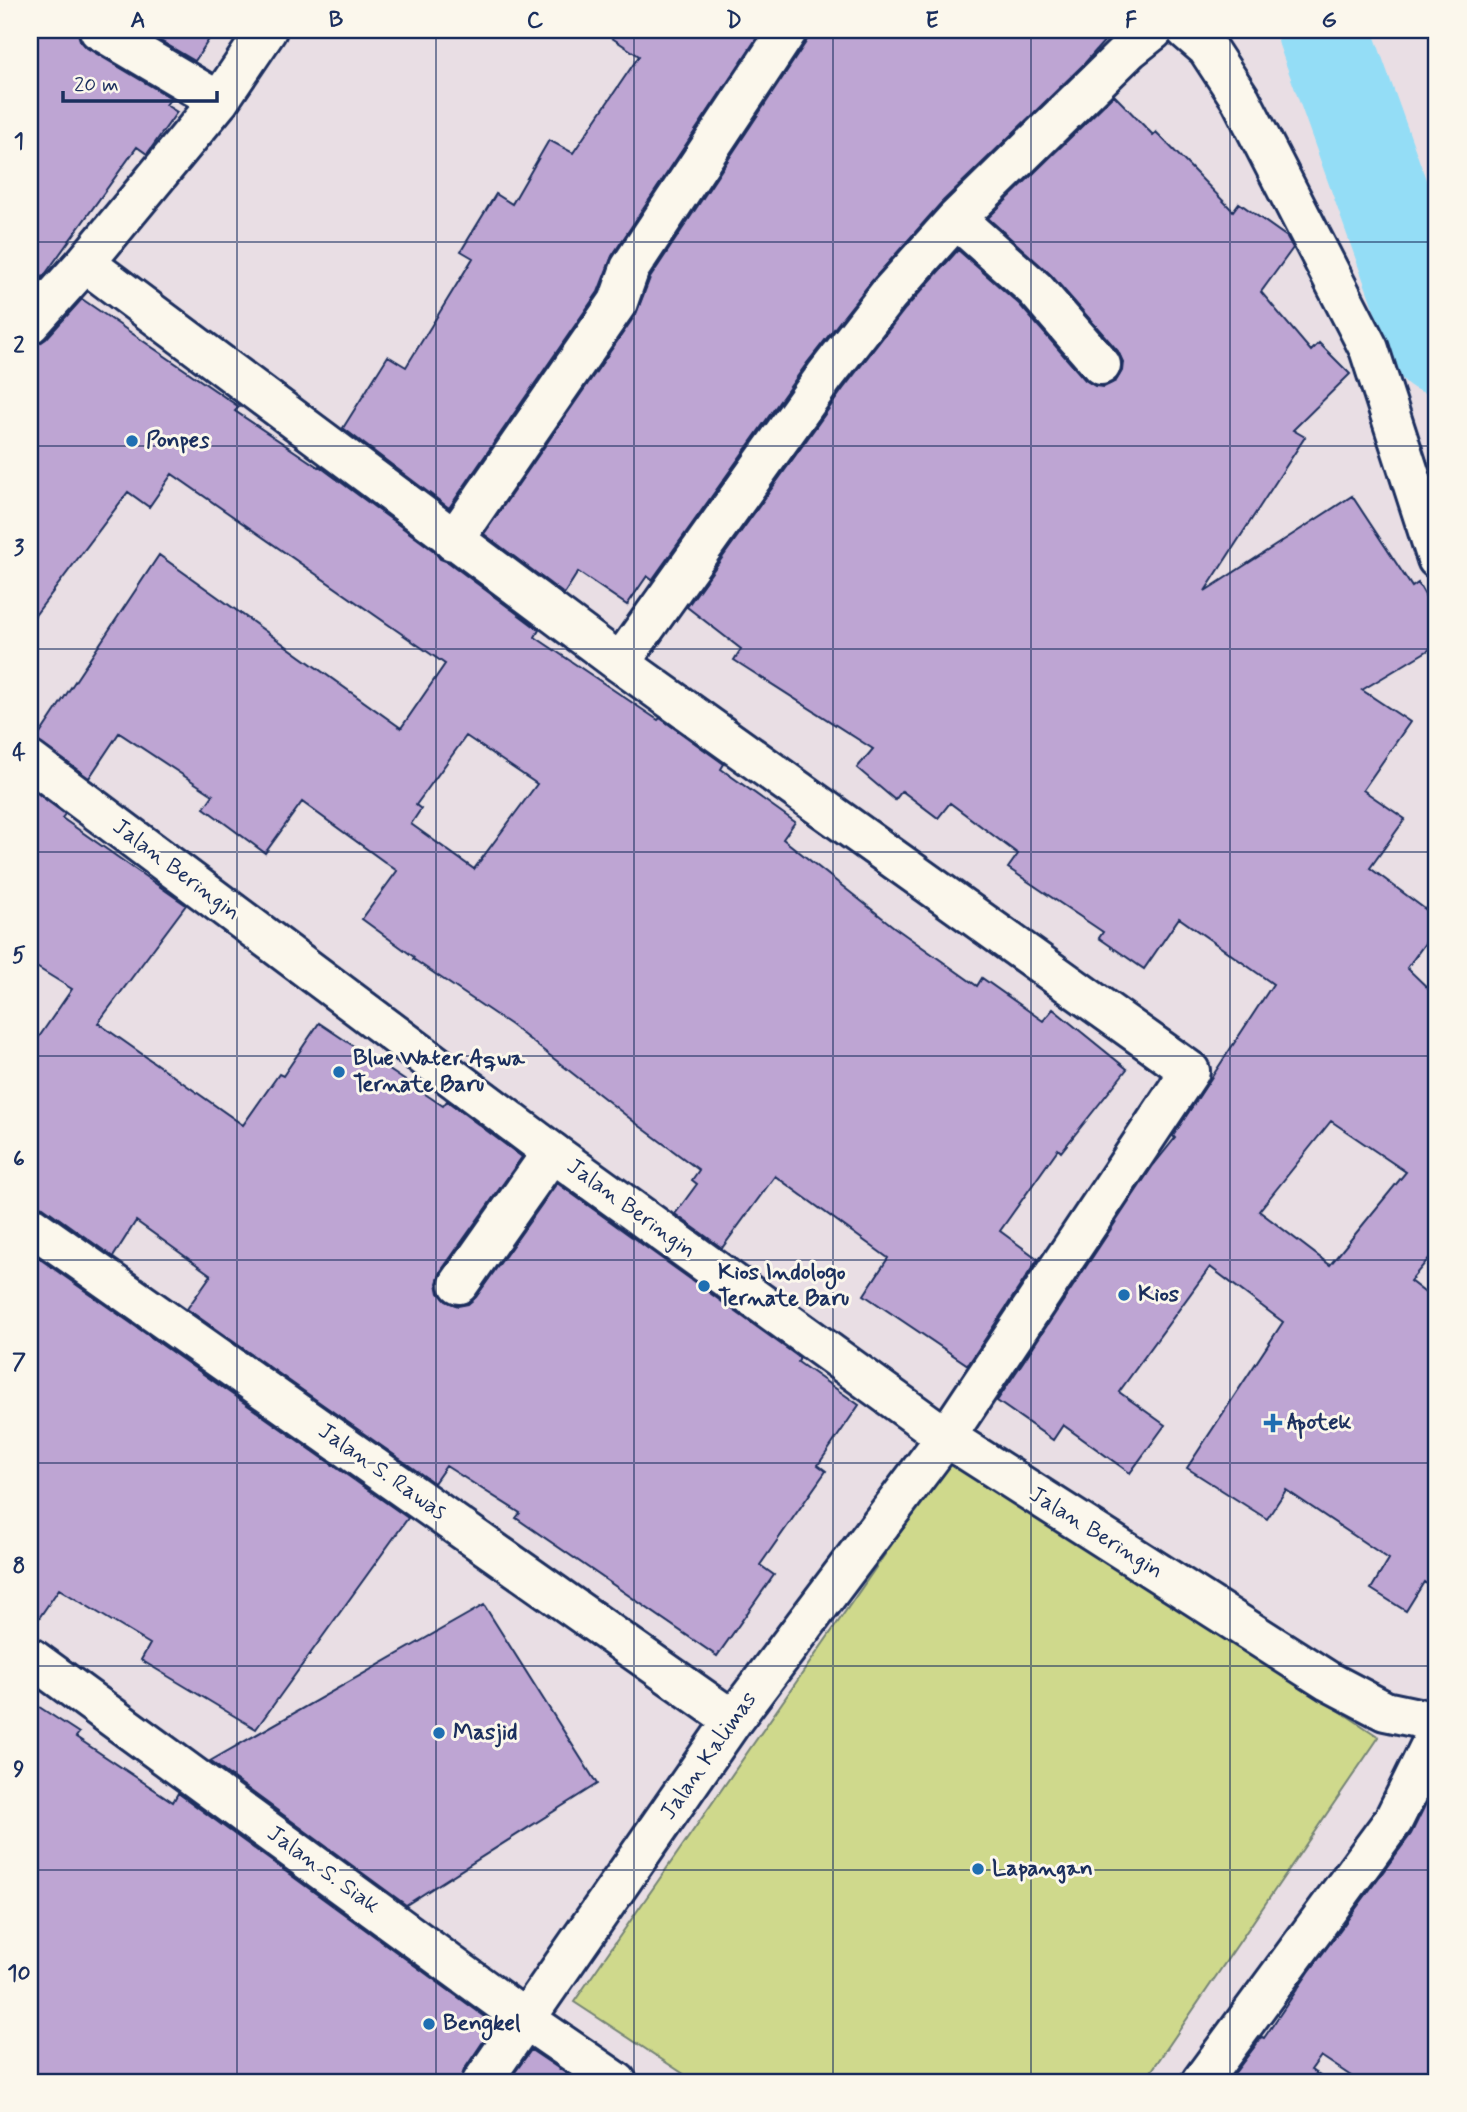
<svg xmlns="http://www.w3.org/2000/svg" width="1467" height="2112" font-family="Mynerve,sans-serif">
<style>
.green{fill:#cfd98c;stroke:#758475;stroke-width:2}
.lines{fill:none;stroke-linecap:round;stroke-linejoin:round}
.river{stroke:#94ddf6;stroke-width:93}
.building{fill:#bea5d3;stroke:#1b2f5e;stroke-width:2;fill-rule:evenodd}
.street-casing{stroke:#1b2f5e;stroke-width:44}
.secondary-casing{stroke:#1b2f5e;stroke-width:44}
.street{stroke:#fbf7ec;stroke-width:38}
.secondary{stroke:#fbf7ec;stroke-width:38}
.grid{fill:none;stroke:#1b2f5e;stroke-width:2;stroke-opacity:0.55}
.poi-dot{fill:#1f6fb2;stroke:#fbf7ec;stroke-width:2.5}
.labels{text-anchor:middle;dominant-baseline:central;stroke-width:6;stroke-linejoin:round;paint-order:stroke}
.poi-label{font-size:23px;font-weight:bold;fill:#1b2f5e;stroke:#fbf7ec;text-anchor:start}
.street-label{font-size:23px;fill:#1b2f5e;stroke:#fbf7ec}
.neatline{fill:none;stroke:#1b2f5e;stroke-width:2.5}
.grid-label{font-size:23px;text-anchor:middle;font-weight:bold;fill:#1b2f5e}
</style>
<rect width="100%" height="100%" fill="#e9dee4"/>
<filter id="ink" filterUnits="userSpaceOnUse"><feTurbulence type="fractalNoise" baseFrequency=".0143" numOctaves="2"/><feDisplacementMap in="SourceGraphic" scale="14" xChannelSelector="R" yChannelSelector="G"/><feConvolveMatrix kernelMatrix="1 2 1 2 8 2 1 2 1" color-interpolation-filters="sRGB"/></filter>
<g filter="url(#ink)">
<path class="green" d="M954,1455L1379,1737L1144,2082H696L574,2002Z"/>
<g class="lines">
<path class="river" d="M1323,30L1437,348"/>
</g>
<path class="building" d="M30,30H77L80,40L87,48L171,98L166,105L177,112L147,154L137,147L46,273L30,292Z
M142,30H215L195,61Z
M600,30H762L612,256L598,292L449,508L343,428L388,356L406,367L473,258L461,251L496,194L512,204L549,140L573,153L639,56Z
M810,30H1114L1084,64L941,203L871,282L807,363L652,580L647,576L627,605L578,572L564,594L484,534L636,314L650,278L806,42Z
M1114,95L1153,135L1156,132L1233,211L1239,203L1287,237L1293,248L1261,292L1311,351L1319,343L1350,374L1293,430L1305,437L1205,591L1352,496L1412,587L1418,583L1437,616V645L1362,690L1410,722L1363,790L1405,819L1370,868L1437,918V927L1407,968L1437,997V1249L1410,1281L1437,1302V1591L1424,1582L1406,1611L1371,1589L1389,1559L1286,1490L1267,1519L1187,1468L1283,1322L1210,1267L1119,1392L1165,1425L1130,1473L1063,1425L1053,1440L997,1401L1152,1167L1175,1138L1173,1136L1273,984L1179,918L1144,969L1099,938L1103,932L1008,868L1018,854L950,803L938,818L902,791L895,800L857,768L873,749L734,660L741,649L687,607L843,389L905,309L958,250L1019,304L1085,380L1095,386L1104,387L1116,381L1122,371L1123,362L1118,351L1051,275L988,218ZM1331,1121L1406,1172L1330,1265L1259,1211Z
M82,299L239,407L235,411L318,467L319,466L434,551L440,559L448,562L539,630L535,637L658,720L660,718L724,764L721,769L795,822L783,839L894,927L977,986L982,978L1043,1021L1053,1009L1127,1069L1061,1152L1058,1149L1000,1231L1038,1259L968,1365L864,1295L888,1258L775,1176L722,1248L675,1214L697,1184L692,1180L699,1170L637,1124L511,1025L413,959L414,957L362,919L397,871L302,802L265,853L204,808L213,795L119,733L89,778L36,740L159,555L401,728L445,664L172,474L149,507L128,492L30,622V345H37L46,339ZM466,736L537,784L474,869L411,824L421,809L416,805Z
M30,788L65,814L62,818L186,905L98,1023L243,1125L279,1074L283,1076L319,1023L443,1106L447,1101L522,1157L441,1271L437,1283L439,1293L446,1301L458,1306L468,1304L476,1297L557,1183L800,1358L798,1362L859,1405L818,1465L826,1471L760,1565L774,1575L717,1656L516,1518L520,1513L446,1466L434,1483L187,1309L211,1275L136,1221L113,1257L43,1207L30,1204V1050L72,989L30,963Z
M30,1252L408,1518L256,1729L141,1660L150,1644L59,1589L30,1631Z
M484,1605L597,1784L406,1905L210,1761Z
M30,1701L79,1733L76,1737L173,1802L178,1793L495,2024L464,2070L460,2082H30Z
M1437,1781V2082H1360L1321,2056L1311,2070L1329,2082H1228L1262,2037L1264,2038L1309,1972L1411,1834Z
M531,2050L579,2082H508Z"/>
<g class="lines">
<defs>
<path id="street" d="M99,30L219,101
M1186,30L1207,48L1241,100L1369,349L1437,559
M956,219L1035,289L1101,365
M85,263L620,663L1190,1071L946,1437L733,1720L482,2082
M30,324L85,263L219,101L267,30
M453,541L618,302L630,268L788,30
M620,663L825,376L888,295L956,219L1130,49L1154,30
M30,1225L733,1720
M459,1284L552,1152
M30,1657L525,2019L617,2082
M1201,2082L1393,1821L1437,1732"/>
<path id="secondary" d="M30,761L552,1152L946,1437L1328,1681L1385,1711L1437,1722"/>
</defs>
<use href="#street" class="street-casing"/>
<use href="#secondary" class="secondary-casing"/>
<use href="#street" class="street"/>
<use href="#secondary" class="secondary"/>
</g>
</g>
<path class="grid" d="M237,30V2082M436,30V2082M634,30V2082M833,30V2082M1031,30V2082M1230,30V2082M30,242H1437M30,446H1437M30,649H1437M30,852H1437M30,1056H1437M30,1260H1437M30,1463H1437M30,1666H1437M30,1870H1437"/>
<g class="poi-dot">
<circle cx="132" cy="441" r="7"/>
<circle cx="339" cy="1072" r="7"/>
<circle cx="704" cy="1286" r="7"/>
<circle cx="1124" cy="1295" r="7"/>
<path d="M1269.5 1412.5h7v7h7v7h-7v7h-7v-7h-7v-7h7z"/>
<circle cx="439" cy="1733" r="7"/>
<circle cx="978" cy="1869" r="7"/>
<circle cx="429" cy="2024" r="7"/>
</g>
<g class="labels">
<g class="poi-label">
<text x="146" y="441">Ponpes</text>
<text x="353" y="1059">Blue Water Aqwa<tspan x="353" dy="26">Ternate Baru</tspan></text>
<text x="718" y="1273">Kios Indologo<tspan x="718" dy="26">Ternate Baru</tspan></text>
<text x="1138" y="1295">Kios</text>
<text x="1287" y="1423">Apotek</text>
<text x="453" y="1733">Masjid</text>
<text x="992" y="1869">Lapangan</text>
<text x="443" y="2024">Bengkel</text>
</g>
<g class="street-label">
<text transform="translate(176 870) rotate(37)">Jalan Beringin</text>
<text transform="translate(631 1209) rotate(36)">Jalan Beringin</text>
<text transform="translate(382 1472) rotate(35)">Jalan S. Rawas</text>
<text transform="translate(1096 1533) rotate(32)">Jalan Beringin</text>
<text transform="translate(709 1756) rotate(-55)">Jalan Kalimas</text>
<text transform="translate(323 1870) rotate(36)">Jalan S. Siak</text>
</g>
</g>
<rect width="1467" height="2112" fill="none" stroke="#fbf7ec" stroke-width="77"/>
<path d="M63 91v10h154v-10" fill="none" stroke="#1b2f5e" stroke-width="3.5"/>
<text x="74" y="91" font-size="21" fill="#1b2f5e" stroke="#fbf7ec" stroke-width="5" paint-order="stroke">20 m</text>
<rect x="38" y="38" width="1390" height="2036" class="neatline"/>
<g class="grid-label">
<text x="138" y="27">A</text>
<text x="336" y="27">B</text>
<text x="535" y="27">C</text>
<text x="734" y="27">D</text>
<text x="932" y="27">E</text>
<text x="1131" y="27">F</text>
<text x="1329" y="27">G</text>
<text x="19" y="148">1</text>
<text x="19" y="352">2</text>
<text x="19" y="555">3</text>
<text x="19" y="759">4</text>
<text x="19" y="962">5</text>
<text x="19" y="1166">6</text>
<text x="19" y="1369">7</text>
<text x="19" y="1573">8</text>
<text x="19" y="1776">9</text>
<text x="19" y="1980">10</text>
</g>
</svg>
